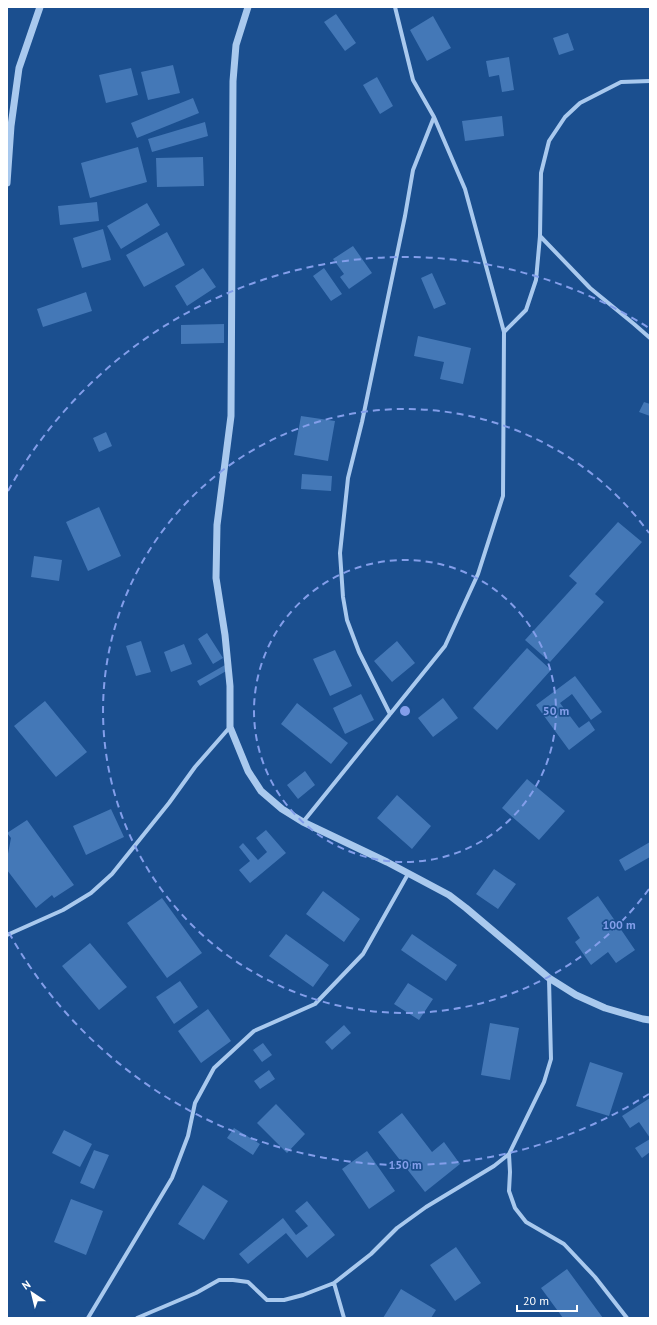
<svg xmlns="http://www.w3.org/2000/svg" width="657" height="1325" font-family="'PT Sans',sans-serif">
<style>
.building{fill:#4478b7}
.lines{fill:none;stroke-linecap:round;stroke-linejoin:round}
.minor{stroke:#a9c9ee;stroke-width:4}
.tertiary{stroke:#a9c9ee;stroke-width:7}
.ring{fill:none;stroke:#839eea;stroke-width:2;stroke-dasharray:7 5}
.centre{fill:#839eea;stroke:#1b4f8f;stroke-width:2}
.ring-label{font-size:12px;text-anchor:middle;font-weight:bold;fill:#839eea;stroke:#1b4f8f;stroke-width:3.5;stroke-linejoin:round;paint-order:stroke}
</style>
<rect width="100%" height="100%" fill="#1b4f8f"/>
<path class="building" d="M336,14L356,43L345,51L324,22Z
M433,16L451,48L427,61L410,30Z
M568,33L574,50L559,55L553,38Z
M509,57L514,90L502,92L499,75L489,77L486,61Z
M173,65L180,93L148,100L141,72Z
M131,68L138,95L106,103L99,75Z
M377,77L393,106L380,114L363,85Z
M193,98L199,113L137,138L131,123Z
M502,116L504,136L465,141L462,121Z
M205,122L208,136L152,152L148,139Z
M138,147L147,182L90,198L81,163Z
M203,157L204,186L157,187L156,158Z
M97,202L99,221L60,225L58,206Z
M147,203L160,225L121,249L107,226Z
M103,229L111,260L82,268L73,238Z
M167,232L185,265L144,287L126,255Z
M353,246L372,273L349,289L340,277L344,274L333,259Z
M203,268L216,287L187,306L175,286Z
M324,268L342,294L331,301L313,276Z
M432,273L446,304L434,309L421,278Z
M86,292L92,311L43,327L37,309Z
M224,324V343L181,344V325Z
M418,336L471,348L463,384L440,379L444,362L414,356Z
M644,402L650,404V416L639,412Z
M301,416L335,421L328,461L294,455Z
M106,432L112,446L99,452L93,438Z
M302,474L332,476L331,491L301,489Z
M99,507L121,556L88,571L66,522Z
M618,522L642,542L595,594L604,602L550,662L525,640L577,583L569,576Z
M34,556L62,560L59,581L31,577Z
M207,633L223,658L213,664L198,639Z
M141,641L151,672L136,676L126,646Z
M397,641L415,663L392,682L374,661Z
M184,644L192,664L171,672L164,652Z
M527,648L551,670L497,730L473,708Z
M335,650L352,686L330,696L313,659Z
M225,665L228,670L200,686L197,681Z
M575,676L602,712L591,720L572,694L560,703L579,728L589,721L595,730L569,750L536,705Z
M361,694L374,720L345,734L333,708Z
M443,698L458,718L433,737L418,718Z
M45,701L87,752L56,777L14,726Z
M297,703L348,743L331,764L281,724Z
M305,771L315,785L298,799L287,785Z
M527,779L565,811L539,840L502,808Z
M397,795L431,826L412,849L377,818Z
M111,809L124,837L86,855L73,826Z
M27,820L74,885L54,898L52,895L36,908L7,870V859L11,838L7,833Z
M266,830L286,853L250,883L239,870L250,861L239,847L243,843L258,860L267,852L256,838Z
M650,842V857L625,871L619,860Z
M494,869L516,884L498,909L476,894Z
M323,891L360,919L344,942L306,914Z
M598,896L635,950L616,963L608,952L591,965L575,942L580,938L567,918Z
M162,898L202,953L167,978L127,923Z
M286,934L329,965L313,987L269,956Z
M412,934L457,965L446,981L401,950Z
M90,943L127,987L99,1010L62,966Z
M180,981L198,1007L174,1024L156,997Z
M408,983L433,999L419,1020L394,1004Z
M208,1009L231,1041L201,1063L178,1031Z
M490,1023L519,1028L510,1080L481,1075Z
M344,1025L351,1033L332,1050L325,1042Z
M263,1043L272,1055L262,1062L253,1050Z
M590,1062L623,1073L609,1116L576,1106Z
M269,1070L275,1079L260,1089L254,1081Z
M650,1098V1138L639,1122L630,1128L622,1116Z
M276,1104L305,1134L287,1153L257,1123Z
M402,1113L432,1152L444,1142L460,1164L425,1192L378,1132Z
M234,1128L260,1144L253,1155L227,1138Z
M64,1130L92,1144L80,1167L52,1153Z
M650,1139V1152L642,1158L635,1148Z
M94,1150L109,1155L94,1189L80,1183Z
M367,1151L395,1191L369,1209L342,1169Z
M203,1185L228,1201L204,1240L178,1224Z
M71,1199L103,1211L86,1255L54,1242Z
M307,1201L335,1235L307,1258L286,1233L248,1264L239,1254L283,1218L296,1235L308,1226L295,1211Z
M456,1247L481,1283L455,1301L430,1265Z
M567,1269L603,1318H563L541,1288Z
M401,1289L436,1310L431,1318H383Z"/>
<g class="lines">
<path class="minor" d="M395,7L413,80L434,117L465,189L504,332
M540,236L590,288L634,324L650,338
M390,714L359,652L347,620L343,597L340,553L348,478L362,422L405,216L413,170L434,117
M303,822L445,646L478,574L503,496L504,332L526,310L536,280L540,236L541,173L549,141L565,117L580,103L621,82L650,81
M7,935L63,910L91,893L112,874L169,803L195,767L230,727
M549,979L551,1059L544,1082L509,1154L510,1172L509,1191L515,1208L526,1222L564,1244L595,1277L627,1318
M334,1283L344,1318
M88,1318L172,1178L188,1136L195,1103L214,1068L254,1031L315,1004L363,954L408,874
M137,1318L196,1293L219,1280H233L248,1282L267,1300H284L303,1295L334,1283L371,1254L397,1228L426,1207L494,1166L509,1154"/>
<path class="tertiary" d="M248,7L236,45L233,81L231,416L217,525L216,578L225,635L230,686V727L248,771L261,791L282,809L303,822L387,862L449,895L466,908L549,978L576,995L605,1008L643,1019L650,1020
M7,183L11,126L19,68L40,7"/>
</g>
<g class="ring">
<circle cx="405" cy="711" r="151"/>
<path d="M649 889A302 302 0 1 1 649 533"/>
<path d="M649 1094A454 454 0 0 1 8 931M8 491A454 454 0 0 1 649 328"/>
</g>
<circle cx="405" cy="711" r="6" class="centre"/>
<g class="ring-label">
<text x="556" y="715">50 m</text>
<text x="619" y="929">100 m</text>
<text x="405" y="1169">150 m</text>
</g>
<rect width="657" height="1325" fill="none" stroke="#ffffff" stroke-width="16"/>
<g transform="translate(32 1293) rotate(325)" stroke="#1b4f8f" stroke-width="3" paint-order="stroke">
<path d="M0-3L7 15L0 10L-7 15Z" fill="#ffffff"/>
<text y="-6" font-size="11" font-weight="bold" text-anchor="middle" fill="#ffffff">N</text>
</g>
<path d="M517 1305v6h60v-6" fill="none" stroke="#ffffff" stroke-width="2"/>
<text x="523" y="1305" font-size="12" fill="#ffffff" stroke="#1b4f8f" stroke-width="3" paint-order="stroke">20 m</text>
</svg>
